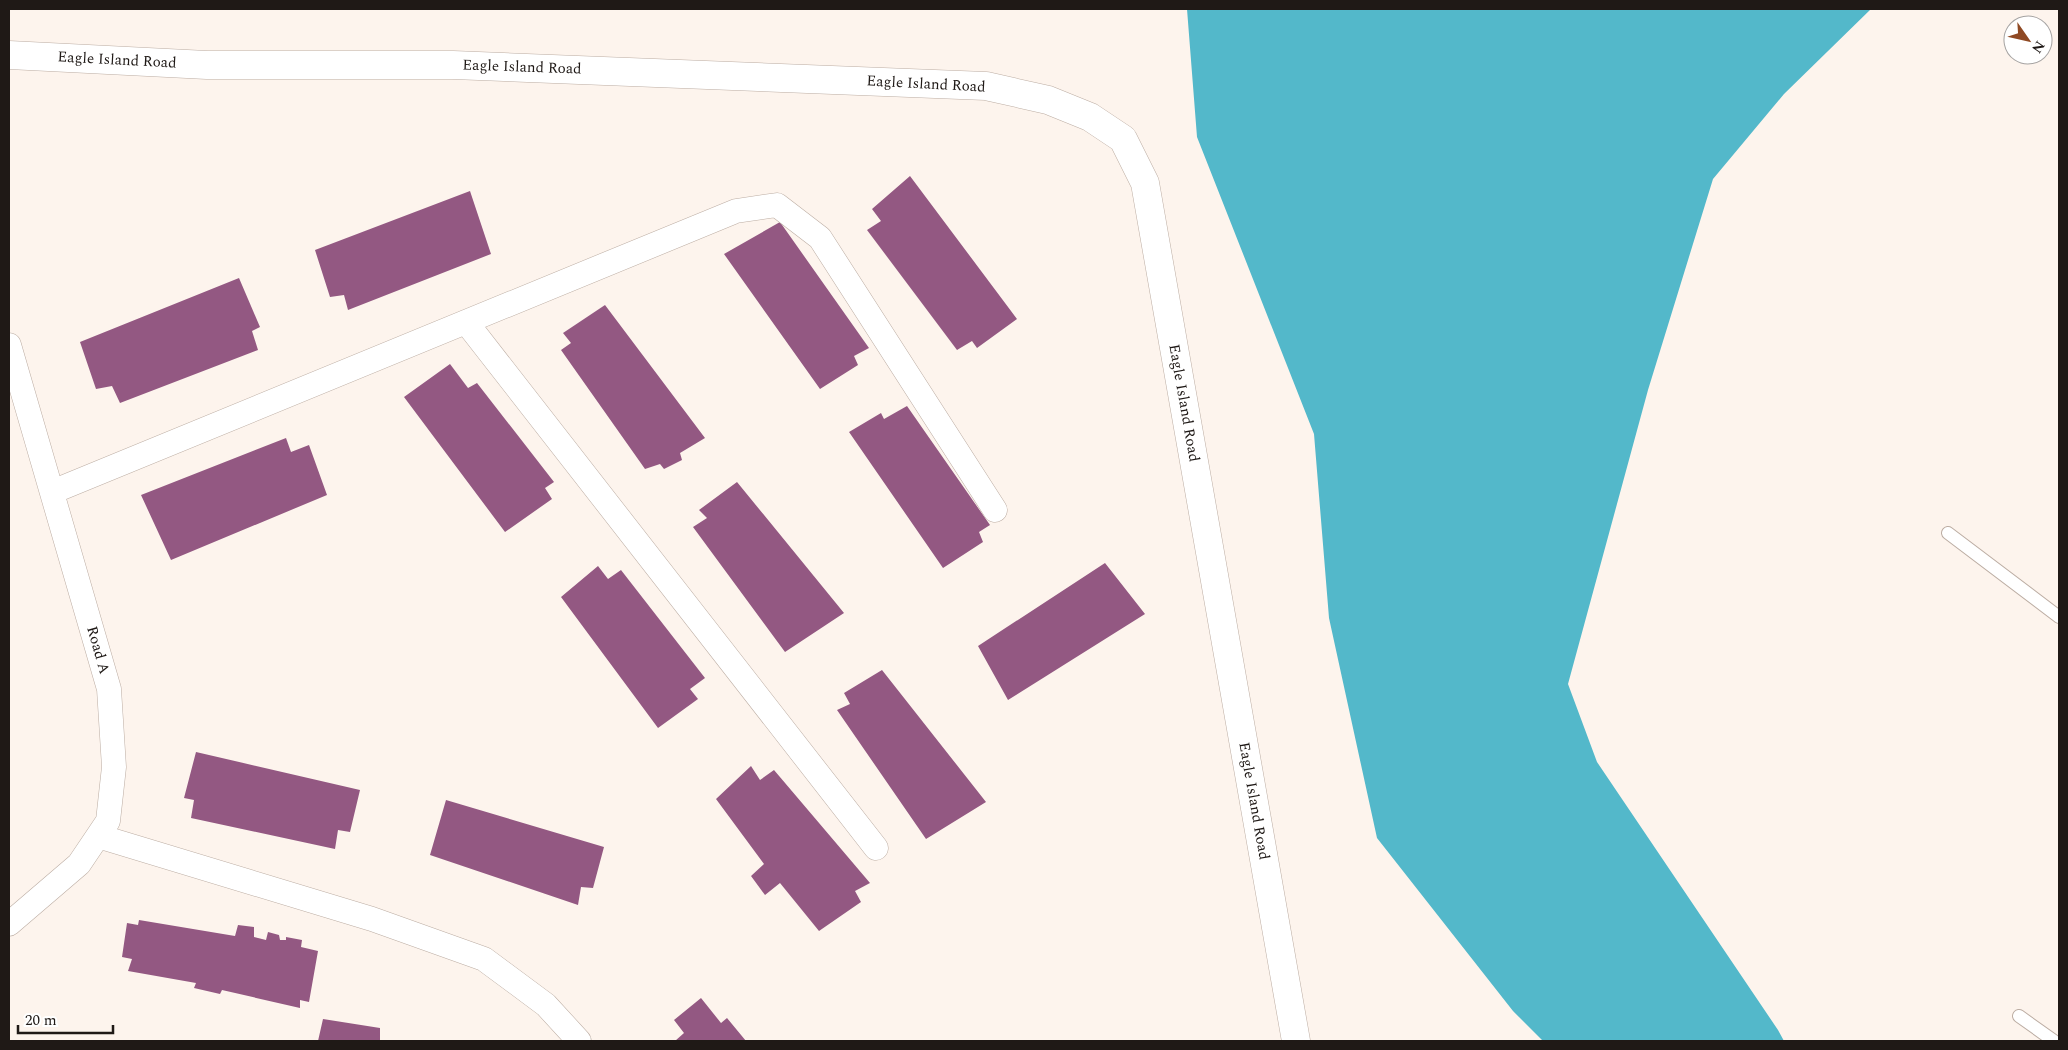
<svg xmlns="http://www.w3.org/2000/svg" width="2068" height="1050" font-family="Spectral,serif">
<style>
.water{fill:#53b8ca}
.building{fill:#935882}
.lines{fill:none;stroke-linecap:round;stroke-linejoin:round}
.service-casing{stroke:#bcada3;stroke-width:14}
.minor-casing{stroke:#bcada3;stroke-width:25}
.tertiary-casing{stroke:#bcada3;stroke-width:29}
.service{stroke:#fff;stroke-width:12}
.minor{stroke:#fff;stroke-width:24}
.tertiary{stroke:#fff;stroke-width:28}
.labels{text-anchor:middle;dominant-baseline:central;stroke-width:4.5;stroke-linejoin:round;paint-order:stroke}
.street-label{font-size:15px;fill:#1f1916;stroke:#fff}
</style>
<rect width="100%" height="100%" fill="#fdf4ed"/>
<path class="water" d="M1187,9H1871L1784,94L1713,179L1648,390L1568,684L1597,762L1778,1030L1784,1041H1543L1513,1011L1377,838L1329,618L1314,434L1197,137Z"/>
<path class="building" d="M910,176L1017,319L977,348L972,341L957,350L867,230L881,221L872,209Z
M470,191L491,254L348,310L344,295L330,297L315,250Z
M780,222L869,348L854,356L858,365L820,389L724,254Z
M239,278L260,327L252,331L258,350L120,403L112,386L96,389L80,342Z
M605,305L705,438L680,453L682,460L664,469L660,464L645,469L561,350L571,343L563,333Z
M450,364L468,388L477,383L554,482L545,488L552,499L505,532L404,397Z
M907,406L990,525L979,532L983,542L943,568L849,432L881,413L884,419Z
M286,438L291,452L309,445L327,495L171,560L141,495Z
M737,482L844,613L785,652L693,527L707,518L699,510Z
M1105,563L1145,614L1008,700L978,646Z
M598,566L608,579L621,570L705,678L690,689L698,699L658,728L561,597Z
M882,670L986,802L926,839L837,710L850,704L844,693Z
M196,752L360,790L350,832L338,830L335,849L191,818L194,800L184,798Z
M751,766L760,780L774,770L870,883L855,891L861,902L819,931L780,883L765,895L751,876L764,864L716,799Z
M446,800L604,847L593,888L581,887L578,905L430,855Z
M139,920L235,936L238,925L254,927V937L266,940L268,932L279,935L280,940H286V937L302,940L301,947L318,951L309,1002L300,1000V1008L222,990L220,994L194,988L196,983L128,971L132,959L122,957L127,923L138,925Z
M701,998L721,1023L727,1018L746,1041H675L684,1033L674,1020Z
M323,1019L380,1028V1040L383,1041H318Z"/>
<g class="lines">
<defs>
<path id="service" d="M1948,533L2059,617
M2019,1016L2054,1041"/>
<path id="minor" d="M466,322L876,848
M9,345L109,689L114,767L108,821L79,864L9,924
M52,492L736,211L777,205L820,238L995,510
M98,836L372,919L484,959L546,1005L579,1041"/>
<path id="tertiary" d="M9,55L207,65H453L986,86L1048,100L1090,117L1123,139L1145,183L1296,1041"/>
</defs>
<use href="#service" class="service-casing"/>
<use href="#minor" class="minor-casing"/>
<use href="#tertiary" class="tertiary-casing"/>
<use href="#service" class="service"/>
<use href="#minor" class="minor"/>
<use href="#tertiary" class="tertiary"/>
</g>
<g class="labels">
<g class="street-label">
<text transform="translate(117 60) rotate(3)">Eagle Island Road</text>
<text transform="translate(522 67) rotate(2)">Eagle Island Road</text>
<text transform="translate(926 84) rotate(3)">Eagle Island Road</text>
<text transform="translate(1184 403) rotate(80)">Eagle Island Road</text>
<text transform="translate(98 650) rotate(74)">Road A</text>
<text transform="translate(1254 801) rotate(80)">Eagle Island Road</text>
</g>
</g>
<rect width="2068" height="1050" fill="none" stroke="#1f1916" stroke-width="20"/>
<g transform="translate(2028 40) rotate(124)"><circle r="24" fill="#ffffff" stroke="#a5a3a2"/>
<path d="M0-4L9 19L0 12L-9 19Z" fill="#8f4923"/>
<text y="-8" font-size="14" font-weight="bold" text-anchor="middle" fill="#1f1916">N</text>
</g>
<path d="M18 1025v8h95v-8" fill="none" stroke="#1f1916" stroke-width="2.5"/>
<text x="25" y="1025" font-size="15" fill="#1f1916" stroke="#ffffff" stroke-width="4" paint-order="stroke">20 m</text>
</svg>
